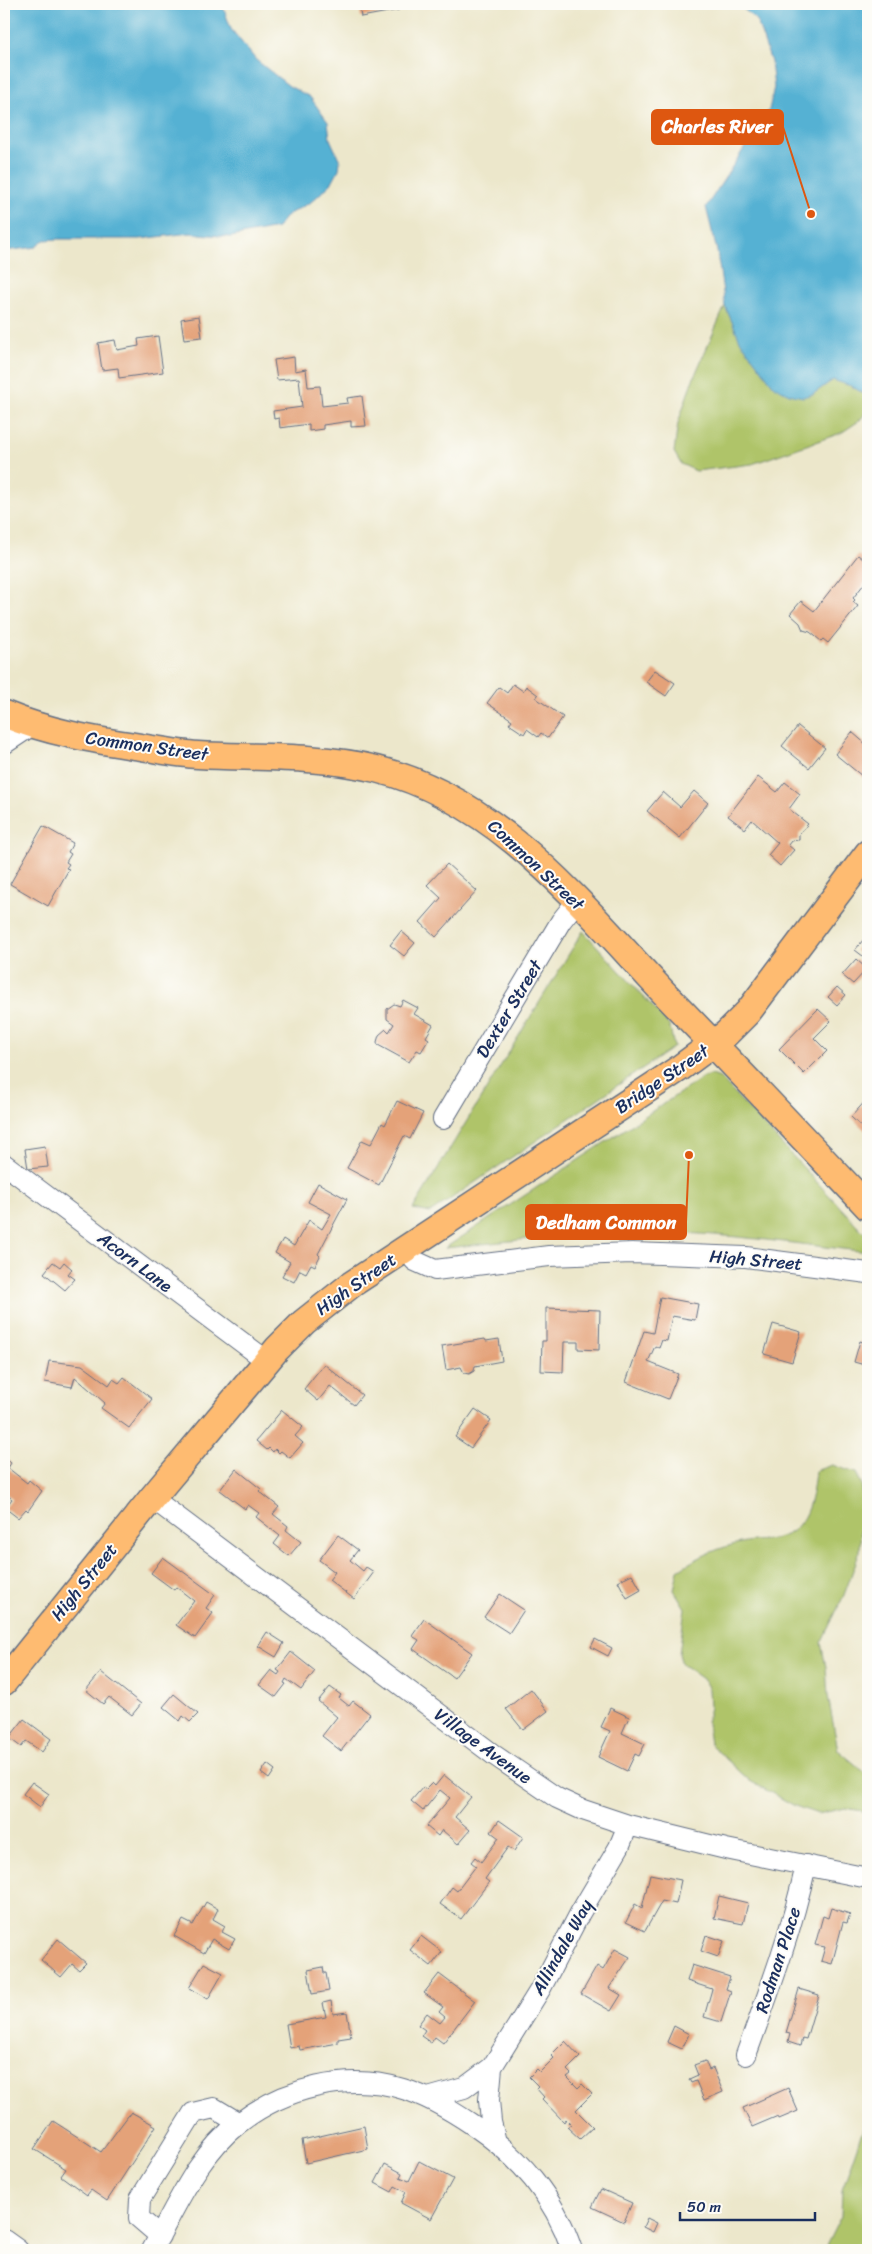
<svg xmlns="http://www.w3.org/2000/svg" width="872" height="2254" font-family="Sriracha,sans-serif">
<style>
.green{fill:#afc469;stroke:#657a64}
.water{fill:#55b1d3;stroke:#387098}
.building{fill:#e4a279}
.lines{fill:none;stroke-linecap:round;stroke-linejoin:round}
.minor-casing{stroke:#646f84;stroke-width:22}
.major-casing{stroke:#646f84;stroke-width:29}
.minor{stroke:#fff;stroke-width:20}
.major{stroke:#febb71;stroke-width:26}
.labels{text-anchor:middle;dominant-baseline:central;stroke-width:4;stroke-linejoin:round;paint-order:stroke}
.street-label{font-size:18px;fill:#1b2f5e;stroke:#fdfcf7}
.leader{fill:none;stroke:#de5710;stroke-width:2}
.callout-dot{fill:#de5710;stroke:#fdfcf7;stroke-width:2}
.callout{fill:#de5710;stroke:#de5710;stroke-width:2}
.callout-label{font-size:19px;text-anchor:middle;font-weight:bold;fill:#fff}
</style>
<rect width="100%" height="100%" fill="#fdfcf7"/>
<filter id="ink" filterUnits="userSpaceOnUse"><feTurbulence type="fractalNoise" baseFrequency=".02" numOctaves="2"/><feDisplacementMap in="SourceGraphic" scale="10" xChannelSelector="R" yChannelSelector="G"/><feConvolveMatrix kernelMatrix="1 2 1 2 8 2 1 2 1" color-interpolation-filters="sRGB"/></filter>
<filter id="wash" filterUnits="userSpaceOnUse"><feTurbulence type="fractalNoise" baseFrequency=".0096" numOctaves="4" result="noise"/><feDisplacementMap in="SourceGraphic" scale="20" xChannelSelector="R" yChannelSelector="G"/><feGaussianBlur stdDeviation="1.12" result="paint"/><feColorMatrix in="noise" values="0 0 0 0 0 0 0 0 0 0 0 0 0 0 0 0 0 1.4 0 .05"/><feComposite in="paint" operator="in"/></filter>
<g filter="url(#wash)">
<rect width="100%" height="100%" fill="#ece7cb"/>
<path class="green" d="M725,306L741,342L774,386L813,394L833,380L851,386L868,396V410L859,421L841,433L752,464L696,471L681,464L674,452L678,423L691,384Z
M583,931L665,1020L670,1027L674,1047L430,1213L413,1209Z
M712,1075L720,1078L868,1237V1252C797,1244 725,1233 653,1232C583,1231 514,1241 445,1248L704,1077Z
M832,1465L856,1473L862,1485L860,1551L844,1595L821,1643L826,1667L828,1696L838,1750L868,1775V1812L845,1808L818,1814L795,1806L750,1781L710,1744L707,1723L710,1707L709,1689L703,1679L682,1664L679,1654L685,1608L674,1590L678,1570C700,1556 719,1547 745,1542C757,1540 771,1541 783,1536C808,1527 813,1494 815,1471Z
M868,2115V2250H824L841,2216L842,2190Z"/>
<path class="water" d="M4,4H222L231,29L256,60L289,86L310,97L328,122L330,139L340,161L339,169L331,184L311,202L287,215L277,228L230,237L190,233L140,239H59L44,240L36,247L4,251Z
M738,4H868V396L851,386L833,380L813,394L803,397L789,394L774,386L741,342L725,306L717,251L706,207L769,110L774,87L771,62L757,21Z"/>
<g id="blocks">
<path class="building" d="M359,4H398L399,10L361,17Z
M199,316L202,337L184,339L181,319Z
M158,336L163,372L119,378L118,368L102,370L98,343L115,340L117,350L139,346L138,339Z
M294,357L295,371L306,369L308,387L320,386L322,406L348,403L347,398L362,396L366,426L351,427V421L323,425V429L309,431V424L280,428L279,418L274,419L273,411L302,407L299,378L277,380L274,360Z
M858,555L868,563V579L853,598L855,600L853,602L858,606L828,643L823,639L821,641L810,632L803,630L800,623L790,614L801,601L814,611Z
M655,670L675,683L666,696L646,682Z
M513,684L523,691L526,686L538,695L536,698L563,717L548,738L541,733L538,737L527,729L524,734L509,724L512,720L487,703L499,687L507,693Z
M798,726L825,748L809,768L782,746Z
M852,732L868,746V781L835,754Z
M758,777L777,792L785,782L800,794L789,809L808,824L799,834V840L791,841L788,845L794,850L780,866L768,855L778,843L752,820L745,829L728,816Z
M694,791L708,803L680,838L647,811L663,792L680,807Z
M43,826L73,843L68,852L71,854L66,862L69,864L66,868L69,869L48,906L10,884Z
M447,864L477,891L436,937L420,922L441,898L427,885Z
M401,931L415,943L404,956L390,945Z
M868,934V960L855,950Z
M856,959L867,969L853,984L842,975Z
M837,987L846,995L837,1005L828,997Z
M403,1000L418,1008L414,1014L433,1025L426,1037L429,1039L421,1052L417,1050L409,1062L378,1045L377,1042L379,1035L386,1029L389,1032L394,1024L387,1019V1009L394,1004L400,1006Z
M818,1009L831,1021L814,1038L827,1051L804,1074L779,1049Z
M868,1098V1133L851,1117Z
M397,1101L423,1113L410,1139L404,1136L379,1185L347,1168L362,1140L371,1144L382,1123L385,1125Z
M45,1146L48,1167L28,1169L25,1149Z
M318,1183L347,1199L318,1254L320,1256L315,1266L311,1264L306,1273L300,1270L294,1282L282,1276L290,1262L275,1253L283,1239L294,1246L309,1220L322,1229L331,1214L308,1202Z
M53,1262L60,1267L64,1262L72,1269L68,1274L75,1279L65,1290L44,1273Z
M660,1297L698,1304L695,1320L672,1316L667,1341L662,1340L659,1348L655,1346L648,1362L678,1374L668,1399L626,1382L644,1331L653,1333Z
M546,1308L600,1310L599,1350L578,1349V1342H564L563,1372L541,1371L542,1341H546Z
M773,1324L801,1332L792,1362L764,1354Z
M485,1339L486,1341L499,1339L502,1361L475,1366L474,1371L469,1374L464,1373L461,1367L446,1370L442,1346Z
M860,1341L868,1344V1366L854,1362Z
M49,1361L82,1365L109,1385L113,1379L119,1383L124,1377L152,1399L129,1428L101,1408L105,1403L75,1377L72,1387L45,1382Z
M324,1364L362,1395L354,1405L330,1386L318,1401L304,1389Z
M475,1409L491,1420L471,1448L455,1437Z
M282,1410L303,1427L295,1436L303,1443L290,1458L281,1451L279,1453L275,1449L273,1452L269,1448L267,1450L256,1441Z
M4,1457L11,1463L8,1468L27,1483L29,1480L42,1491L28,1511L26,1509L18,1518L5,1508L12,1499L4,1492Z
M236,1469L261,1489L259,1491L279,1507L273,1514L288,1526L286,1530L301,1542L289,1556L274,1544L280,1536L256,1517L259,1513L248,1505L245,1509L220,1490Z
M338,1535L358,1550L350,1560L363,1571L366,1567L374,1572L354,1599L329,1580L335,1572L319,1560Z
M163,1557L215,1595L206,1608L213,1613L195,1638L176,1625L194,1601L176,1587L174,1590L151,1573Z
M632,1574L641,1590L627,1598L618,1581Z
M500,1594L524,1610L509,1633L484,1617Z
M424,1619L472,1653L454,1678L413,1649L419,1640L412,1636Z
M267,1632L284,1643L276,1657L258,1646Z
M595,1639L612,1648L608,1656L591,1647Z
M291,1652L315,1671L301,1690L286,1679L284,1683L286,1684L276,1697L259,1685L271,1670L278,1675L280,1672L277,1670Z
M101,1672L141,1704L132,1715L109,1697L103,1704L86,1690Z
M330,1687L341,1695L339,1698L349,1706L353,1701L370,1714L341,1751L322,1736L337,1717L318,1701Z
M531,1689L548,1711L523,1730L506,1709Z
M174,1694L198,1714L190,1722L183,1716L180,1721L163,1707Z
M610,1708L629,1717L622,1733L645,1744L639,1756L635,1754L627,1771L598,1757L610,1731L601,1727Z
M24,1719L51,1739L42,1752L26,1741L21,1747L9,1738Z
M267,1764L275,1770L269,1779L261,1773Z
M444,1775L471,1797L455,1817L470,1830L458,1844L442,1830L438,1836L426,1826L450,1798L440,1790L423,1811L411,1801L423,1787L426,1789L432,1783L435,1786Z
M32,1782L49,1794L40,1807L23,1794Z
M499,1820L523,1837L514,1851L508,1847L485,1879L489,1882L461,1919L440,1904L452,1887L457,1891L476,1866L471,1862L475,1857L481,1862L499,1838L491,1832Z
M650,1874L681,1880L676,1904L662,1901L645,1931L626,1922L635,1904L642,1908Z
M719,1896L748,1903L743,1924L714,1918Z
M206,1902L218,1909L213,1919L225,1926L222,1932L235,1939L229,1949L212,1939L204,1953L174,1936L183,1920L193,1925Z
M831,1908L850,1914L847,1923L843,1922L832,1964L821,1961L825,1947L815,1945L823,1916L828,1918Z
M706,1935L724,1941L718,1957L701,1951Z
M421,1936L442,1952L431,1966L410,1950Z
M58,1939L86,1963L79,1970L72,1964L61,1977L41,1960Z
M615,1949L630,1957L609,1988L621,1995L611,2011L581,1994L597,1966L603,1970Z
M204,1963L223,1973L208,1999L189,1988Z
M692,1965L730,1977L726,1989L731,1991L721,2022L704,2017L712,1989L687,1981Z
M323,1967L324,1973H326L329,1991L312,1994L308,1970Z
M439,1974L475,2001L443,2043L435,2037L431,2043L421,2036L425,2030L418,2025L427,2013L440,2023L445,2017L439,2012L443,2007L424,1993Z
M799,1989L819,1995L806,2039L802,2038L800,2046L788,2042L790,2034L786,2033Z
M331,2001L333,2014L347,2012L351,2037L338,2039V2043L300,2050L299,2046L290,2048L286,2024L326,2017L323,2003Z
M674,2026L689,2034L682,2049L667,2042Z
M565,2041L580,2057L567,2070L571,2074L567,2077L578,2088L582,2084L592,2094L576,2110L593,2127L580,2139L567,2127L571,2124L566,2119L564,2122L542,2099L544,2097L536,2088L538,2086L529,2077L537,2069L540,2072L554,2058L551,2055Z
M705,2061L709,2070L713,2068L723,2092L704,2100L696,2081L691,2083L689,2079L698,2075L694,2065Z
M788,2088L798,2111L779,2119L778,2116L752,2127L743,2108Z
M131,2112L156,2126L107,2201L91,2190L87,2195L61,2176L66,2169L34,2149L53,2121L101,2152Z
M364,2126L368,2149L306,2163L302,2140Z
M419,2161L453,2179L431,2219L401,2203L406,2192L395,2186L392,2192L375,2183L385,2164L402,2173L400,2177L409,2181Z
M601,2189L632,2203L624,2222L592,2207Z
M647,2218L657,2223L653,2232L643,2227Z"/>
</g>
</g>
<g filter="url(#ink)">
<use href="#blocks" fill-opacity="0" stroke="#646f84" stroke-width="1"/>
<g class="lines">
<defs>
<path id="minor" d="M4,744L31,726
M443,1119L561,921L577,901
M4,1164L267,1361
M406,1250L415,1261L435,1270L549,1256L632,1253L746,1257L868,1273
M152,1498L494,1755L557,1798L583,1810L628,1825L726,1849L868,1878
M746,2055C769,1992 792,1930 806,1865
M428,2098L464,2088L492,2067
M496,2142L491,2122L489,2100L492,2067L541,1988L580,1913L619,1847L628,1825
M160,2236L139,2218L140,2199L193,2113L214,2108L239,2123
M4,2240L18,2250
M152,2250C177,2205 197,2156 239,2123C284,2088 347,2072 403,2089C428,2096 452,2111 473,2125C520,2157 554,2196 572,2250"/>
<path id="major" d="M4,714C47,732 94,740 141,747C160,750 179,754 198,755C258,758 317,755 376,769C502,800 583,908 669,998C736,1067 802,1137 868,1207
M4,1682L152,1498L277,1349L304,1322L352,1284L680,1068L726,1034L748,1012L868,853"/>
</defs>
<use href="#minor" class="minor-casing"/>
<use href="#major" class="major-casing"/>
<use href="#minor" class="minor"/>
<use href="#major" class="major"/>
</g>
</g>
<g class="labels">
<g class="street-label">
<text transform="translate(147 746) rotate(8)">Common Street</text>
<text transform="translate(536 865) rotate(43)">Common Street</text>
<text transform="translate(509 1009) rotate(-59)">Dexter Street</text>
<text transform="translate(662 1079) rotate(-34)">Bridge Street</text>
<text transform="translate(756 1260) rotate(5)">High Street</text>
<text transform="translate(135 1262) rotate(37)">Acorn Lane</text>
<text transform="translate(356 1284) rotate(-35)">High Street</text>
<text transform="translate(84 1582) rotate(-51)">High Street</text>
<text transform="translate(483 1746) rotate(36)">Village Avenue</text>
<text transform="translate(562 1947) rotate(-61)">Allindale Way</text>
<text transform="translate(778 1960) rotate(-72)">Rodman Place</text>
</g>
</g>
<path class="leader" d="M811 214L783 127M689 1155L686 1222"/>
<g class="callout-dot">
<circle cx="811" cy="214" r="5"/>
<circle cx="689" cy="1155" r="5"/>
</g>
<g class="callout">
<rect x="652" y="110" width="131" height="34" rx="5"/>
<rect x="526" y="1205" width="160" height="34" rx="5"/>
</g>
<g class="callout-label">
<text x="717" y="133">Charles River</text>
<text x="606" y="1229">Dedham Common</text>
</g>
<rect width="872" height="2254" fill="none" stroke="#fdfcf7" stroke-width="20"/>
<path d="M680 2212v8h135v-8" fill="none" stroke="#1b2f5e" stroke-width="2.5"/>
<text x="687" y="2212" font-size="15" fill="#1b2f5e" stroke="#fdfcf7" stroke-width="4" paint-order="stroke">50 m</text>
</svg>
